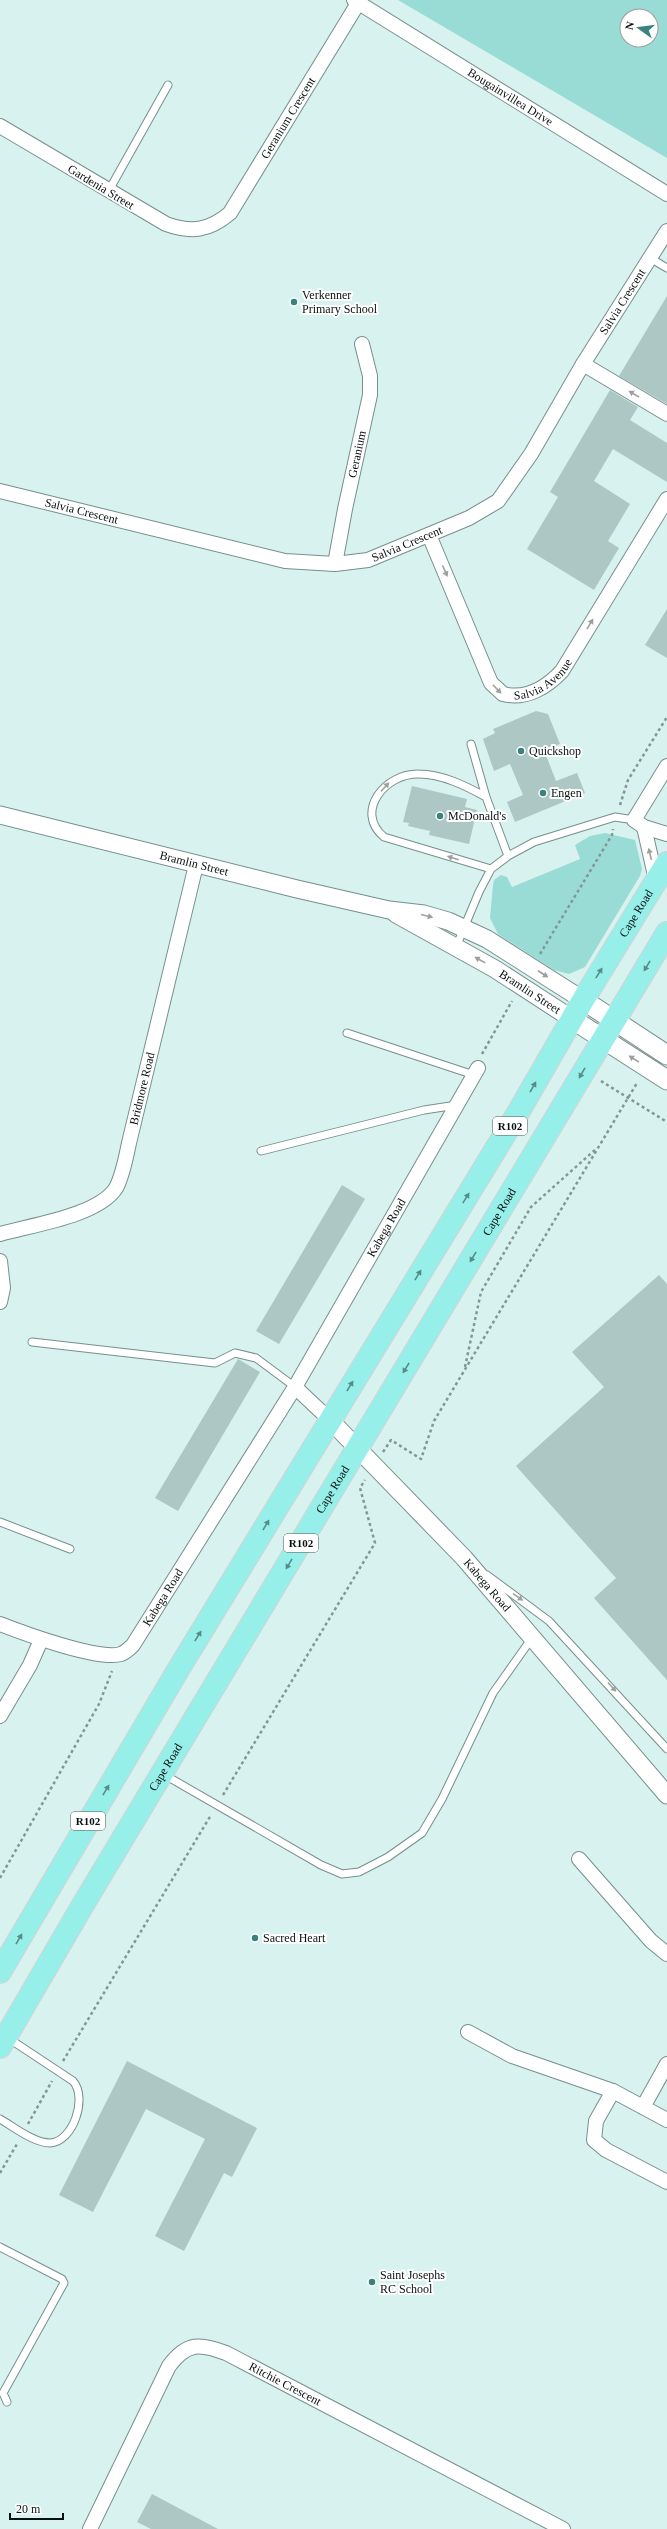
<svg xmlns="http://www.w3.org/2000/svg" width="667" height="2529" font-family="Georgia,serif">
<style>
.green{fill:#99dcd6;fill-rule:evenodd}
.building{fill:#adc7c4}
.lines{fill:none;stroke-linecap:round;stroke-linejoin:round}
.service-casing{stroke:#778f8d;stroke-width:9}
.minor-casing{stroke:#778f8d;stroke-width:16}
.tertiary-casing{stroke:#778f8d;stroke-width:19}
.secondary-casing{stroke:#778f8d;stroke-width:21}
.primary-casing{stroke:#d3d4d4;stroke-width:24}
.path{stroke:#839794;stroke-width:2.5;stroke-dasharray:3 3;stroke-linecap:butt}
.service{stroke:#fff;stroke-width:7}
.minor{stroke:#fff;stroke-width:14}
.tertiary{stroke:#fff;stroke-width:17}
.secondary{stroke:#fff;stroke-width:19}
.primary{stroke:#96efe9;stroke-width:22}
.oneway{fill:#9ca09f}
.oneway2{fill:#568b87}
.poi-dot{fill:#3b827d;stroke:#fff;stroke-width:1.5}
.labels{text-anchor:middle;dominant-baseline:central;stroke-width:4;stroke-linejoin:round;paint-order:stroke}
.shield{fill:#fff;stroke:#525858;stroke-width:1}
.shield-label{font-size:11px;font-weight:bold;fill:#081110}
.street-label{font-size:12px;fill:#081110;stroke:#fff}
.poi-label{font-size:12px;fill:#081110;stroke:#fff;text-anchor:start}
</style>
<rect width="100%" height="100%" fill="#d7f2ef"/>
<path class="green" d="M398,0H667V158ZM627,16H651V40H627Z
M605,833L635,840L642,869L640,876L585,967L569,974L554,970L498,934L490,918L493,885L494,880L501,875L507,877L512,887L580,859L575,845L590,836Z"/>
<path class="building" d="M667,296V404L619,376Z
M610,390L638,407L630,420L667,443V482L613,449L594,481L630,504L608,541L619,548L594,590L527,549L558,497L550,492Z
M667,609V658L645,645Z
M536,711L548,714L560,744L544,750L556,781L577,773L585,793L515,822L507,802L523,795L510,764L494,771L483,739L495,733L493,729Z
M412,786L467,799L465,807L477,810L469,844L429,835L430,831L408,826L409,823L403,822Z
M342,1185L365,1199L279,1344L256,1331Z
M659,1275L667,1284V1680L594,1598L616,1578L516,1466L604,1387L572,1352Z
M238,1359L260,1372L178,1511L155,1498Z
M127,2061L257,2128L232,2177L224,2173L184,2251L155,2236L205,2139L146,2109L93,2212L59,2195Z
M152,2494L218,2529H151L137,2522Z"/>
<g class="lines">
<defs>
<path id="service" d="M108,192L168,85
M650,258L667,268
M471,744L486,797L508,856
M486,797C466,786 442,774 419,774C385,773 354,812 384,837L491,869
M456,947L479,892L491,869L508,856L534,842L615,817L634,820
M347,1033L474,1075
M261,1151L424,1110L457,1105
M32,1342L215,1363L235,1353L256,1358L295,1387
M0,1522L70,1549
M487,1575L549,1621L667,1749
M163,1774L321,1865L342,1874L359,1872L388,1857L422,1833L442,1799L493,1693L532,1638
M0,2119C14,2127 34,2143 50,2143C73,2142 88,2098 73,2081L8,2038
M0,2247L62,2279L64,2283L3,2393L7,2402"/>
<g id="minor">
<path id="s1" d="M354,0L667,194"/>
<path id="s2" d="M0,126L166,224C191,233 209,231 230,213L360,0"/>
<path d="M583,364L667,414"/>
<path id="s3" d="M0,491L285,561L335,564L368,560L469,518L498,501L531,454L583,364L667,231"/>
<path id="s4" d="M429,535L491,683L503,694C526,700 547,687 562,671L667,499"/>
<path id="s5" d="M335,564L345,509L370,395V376L362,344"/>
<path d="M667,766L634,820L644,827L667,834"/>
<path d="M644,827L656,880"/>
<path id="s6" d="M0,1234C31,1225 98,1216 116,1188C123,1175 126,1157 129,1143L196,865"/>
<path d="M0,1261L3,1288L0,1302"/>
<path d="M295,1387L330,1420"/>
<path id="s7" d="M0,1624C23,1633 99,1661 121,1654C126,1652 130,1648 133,1645L295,1387L478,1068"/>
<path d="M0,1716L30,1665L41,1640"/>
<path d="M579,1859L651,1941L667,1954"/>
<path d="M468,2032L512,2056L613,2091L667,2120"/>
<path d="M613,2091L596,2121L594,2140L606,2150L667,2182"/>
<path d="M643,2107L667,2064"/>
<path id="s8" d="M90,2529L169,2366C187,2342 200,2343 226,2353L563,2529"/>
</g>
<g id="tertiary">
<path id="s9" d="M0,815L297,889L389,910L424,914L448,921L487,939L583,1000"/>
<path id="s10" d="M396,914L495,969L572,1019"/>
<path id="s11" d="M330,1420L464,1558L667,1795"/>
</g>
<path id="secondary" d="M583,1000L667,1055
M572,1019L667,1080"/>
<g id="primary">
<path id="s12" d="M0,1972L178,1670L519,1111L583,1000L667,863"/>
<path id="s13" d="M0,2047L84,1903L667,933"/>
</g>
</defs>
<use href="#service" class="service-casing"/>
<use href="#minor" class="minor-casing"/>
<use href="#tertiary" class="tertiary-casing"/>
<use href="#secondary" class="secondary-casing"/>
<use href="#primary" class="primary-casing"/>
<path class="path" d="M620,805L628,780L667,717
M540,954L612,835L613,829
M482,1054L512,1001
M601,1081L667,1122
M465,1367L481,1292L531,1207L596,1149
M383,1452L391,1440L421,1459L434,1421L637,1083
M223,1795L375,1543L360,1488L365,1480
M0,1878L99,1704L112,1671
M63,2061L211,1815
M28,2124L52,2081
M0,2173L17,2144"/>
<use href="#service" class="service"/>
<use href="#minor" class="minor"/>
<use href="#tertiary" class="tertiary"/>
<use href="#secondary" class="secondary"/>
<use href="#primary" class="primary"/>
</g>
<defs><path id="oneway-solid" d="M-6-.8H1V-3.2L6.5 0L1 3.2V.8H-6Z"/></defs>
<g class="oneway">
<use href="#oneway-solid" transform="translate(634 394) rotate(-149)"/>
<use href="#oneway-solid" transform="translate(445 571) rotate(66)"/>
<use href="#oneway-solid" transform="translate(590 624) rotate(-59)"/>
<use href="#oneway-solid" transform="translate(497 689) rotate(46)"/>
<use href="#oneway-solid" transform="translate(385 787) rotate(-48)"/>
<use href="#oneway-solid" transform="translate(650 854) rotate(-103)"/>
<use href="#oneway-solid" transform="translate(453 858) rotate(-163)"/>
<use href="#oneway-solid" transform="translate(427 916) rotate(14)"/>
<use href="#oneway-solid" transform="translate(480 960) rotate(-151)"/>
<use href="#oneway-solid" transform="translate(543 974) rotate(33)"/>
<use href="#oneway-solid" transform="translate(634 1059) rotate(-148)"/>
<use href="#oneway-solid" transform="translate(518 1597) rotate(35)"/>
<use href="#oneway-solid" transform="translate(612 1687) rotate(48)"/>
</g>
<g class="oneway2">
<use href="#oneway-solid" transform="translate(647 966) rotate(121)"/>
<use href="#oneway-solid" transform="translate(599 973) rotate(-58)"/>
<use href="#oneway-solid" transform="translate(582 1073) rotate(120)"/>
<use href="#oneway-solid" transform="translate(533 1087) rotate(-60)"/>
<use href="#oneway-solid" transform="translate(466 1198) rotate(-58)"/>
<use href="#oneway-solid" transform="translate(473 1257) rotate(121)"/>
<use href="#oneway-solid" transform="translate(418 1275) rotate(-59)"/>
<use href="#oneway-solid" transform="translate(406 1368) rotate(121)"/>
<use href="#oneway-solid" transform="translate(350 1386) rotate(-59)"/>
<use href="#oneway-solid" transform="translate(266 1525) rotate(-59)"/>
<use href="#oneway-solid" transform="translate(289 1564) rotate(121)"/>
<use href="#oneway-solid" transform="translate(198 1636) rotate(-58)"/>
<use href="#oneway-solid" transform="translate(106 1790) rotate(-59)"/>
<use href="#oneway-solid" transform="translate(19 1939) rotate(-60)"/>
</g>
<g class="poi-dot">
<circle cx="294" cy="302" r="4"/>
<circle cx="521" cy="751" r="4"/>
<circle cx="543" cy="793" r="4"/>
<circle cx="440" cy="816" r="4"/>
<circle cx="255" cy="1938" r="4"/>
<circle cx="372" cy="2282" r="4"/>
</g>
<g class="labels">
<g class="shield">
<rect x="493" y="1117" width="34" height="18" rx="3"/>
<rect x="284" y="1534" width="34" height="18" rx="3"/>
<rect x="71" y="1812" width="34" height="18" rx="3"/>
</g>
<g class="shield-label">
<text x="510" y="1126">R102</text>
<text x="301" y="1543">R102</text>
<text x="88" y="1821">R102</text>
</g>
<g class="street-label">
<text stroke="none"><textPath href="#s1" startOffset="184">Bougainvillea Drive</textPath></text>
<text stroke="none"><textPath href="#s2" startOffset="373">Geranium Crescent</textPath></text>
<text transform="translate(101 187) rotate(31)">Gardenia Street</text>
<text stroke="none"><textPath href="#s3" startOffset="755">Salvia Crescent</textPath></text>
<text stroke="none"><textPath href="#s5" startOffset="112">Geranium</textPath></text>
<text stroke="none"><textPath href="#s3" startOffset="84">Salvia Crescent</textPath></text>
<text stroke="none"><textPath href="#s3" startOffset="419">Salvia Crescent</textPath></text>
<text stroke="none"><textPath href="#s4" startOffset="222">Salvia Avenue</textPath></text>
<text stroke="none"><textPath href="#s9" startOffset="200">Bramlin Street</textPath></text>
<text stroke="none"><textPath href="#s12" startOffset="1235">Cape Road</textPath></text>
<text stroke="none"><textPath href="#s10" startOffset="155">Bramlin Street</textPath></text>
<text stroke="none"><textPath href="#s6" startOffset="230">Bridmore Road</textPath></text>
<text stroke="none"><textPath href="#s13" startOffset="973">Cape Road</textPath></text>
<text stroke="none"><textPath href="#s7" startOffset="629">Kabega Road</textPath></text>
<text stroke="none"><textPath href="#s13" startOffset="649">Cape Road</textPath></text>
<text stroke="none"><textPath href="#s11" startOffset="228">Kabega Road</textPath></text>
<text stroke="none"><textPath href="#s7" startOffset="197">Kabega Road</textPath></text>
<text stroke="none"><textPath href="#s13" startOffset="325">Cape Road</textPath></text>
<text stroke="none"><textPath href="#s8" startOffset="313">Ritchie Crescent</textPath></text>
</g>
<g class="poi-label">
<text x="302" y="295">Verkenner<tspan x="302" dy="14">Primary School</tspan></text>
<text x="529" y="751">Quickshop</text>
<text x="551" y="793">Engen</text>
<text x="448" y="816">McDonald's</text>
<text x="263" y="1938">Sacred Heart</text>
<text x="380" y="2275">Saint Josephs<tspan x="380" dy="14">RC School</tspan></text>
</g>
</g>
<g transform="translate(639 28) rotate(284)"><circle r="19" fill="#ffffff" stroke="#9ca09f"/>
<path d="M0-3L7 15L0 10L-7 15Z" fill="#3b827d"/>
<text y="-6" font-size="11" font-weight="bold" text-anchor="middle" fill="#081110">N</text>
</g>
<path d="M10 2513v6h53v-6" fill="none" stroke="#081110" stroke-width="2"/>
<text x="16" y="2513" font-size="12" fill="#081110" stroke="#ffffff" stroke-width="3" paint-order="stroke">20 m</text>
</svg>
